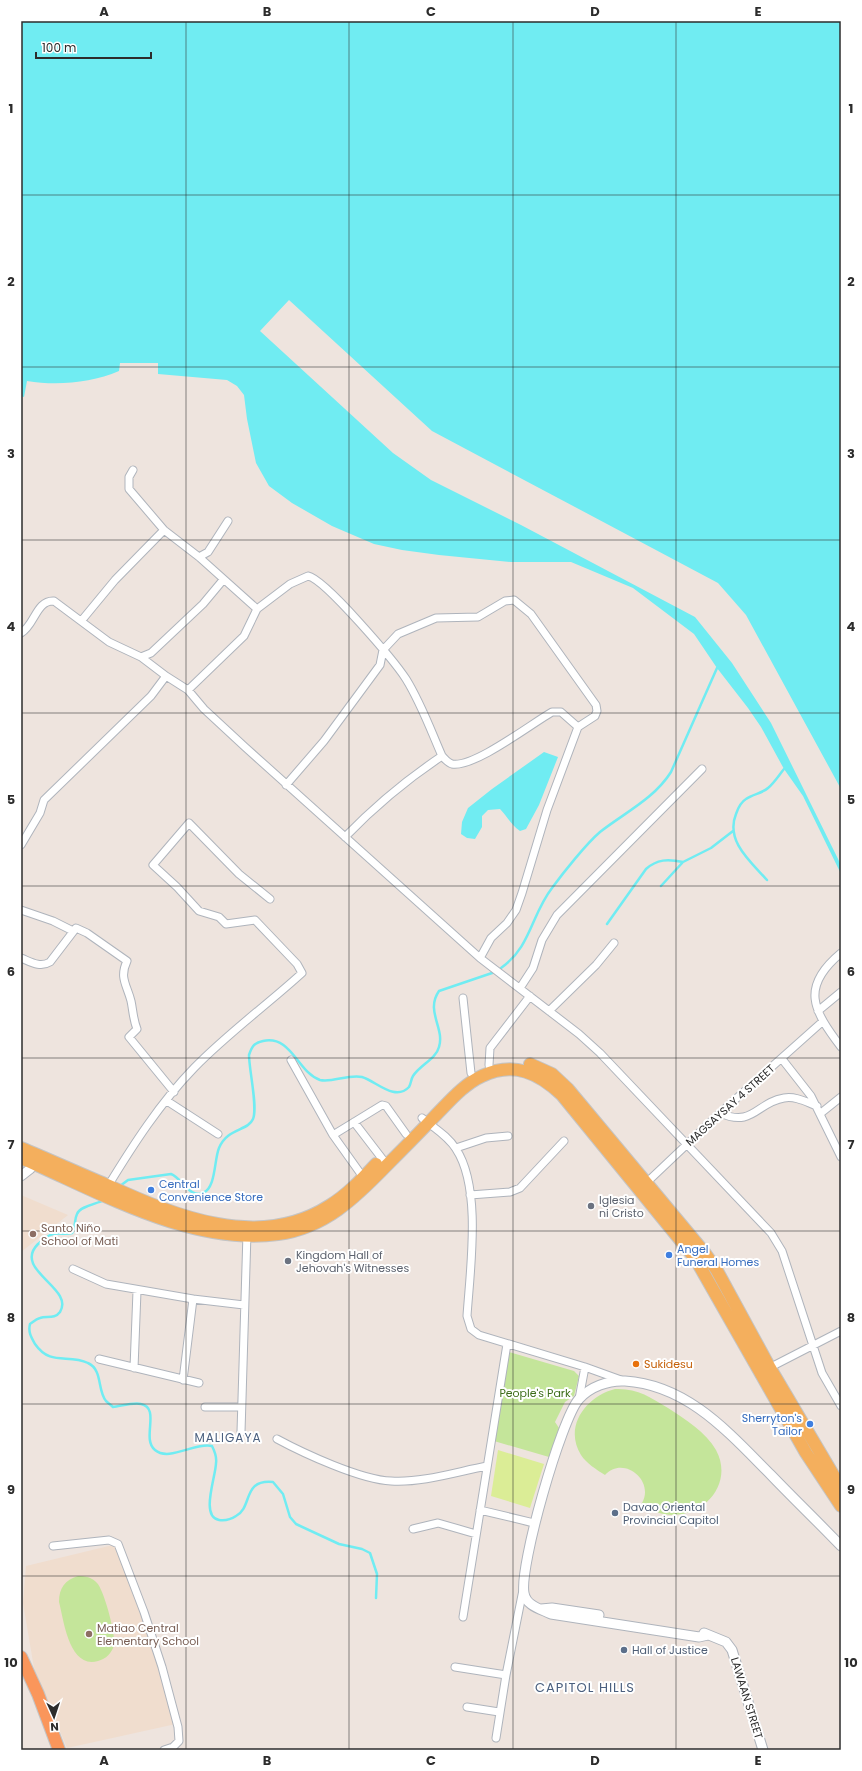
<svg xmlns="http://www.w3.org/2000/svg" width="862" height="1771" font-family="Poppins,sans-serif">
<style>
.education{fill:#f0ddce}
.green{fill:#c4e59a}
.pitch{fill:#dbed96}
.water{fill:#70ecf2}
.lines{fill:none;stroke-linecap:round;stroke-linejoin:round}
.stream{stroke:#70ecf2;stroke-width:2.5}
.minor-casing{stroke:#afb4bc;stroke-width:9}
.tertiary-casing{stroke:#afb4bc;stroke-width:11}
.primary-casing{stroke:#c4c4c4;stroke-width:14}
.trunk-casing{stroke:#c4c4c4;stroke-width:14}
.minor{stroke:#fff;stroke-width:7}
.tertiary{stroke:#fff;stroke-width:9}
.primary{stroke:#f4af5d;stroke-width:12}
.trunk{stroke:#fa965b;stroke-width:12}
.grid{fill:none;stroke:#2c2c2c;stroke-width:1;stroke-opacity:0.55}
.shop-dot{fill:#3f7fe0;stroke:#fff;stroke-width:1.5}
.worship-dot{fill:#6b7280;stroke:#fff;stroke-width:1.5}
.education-dot{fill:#8d6e63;stroke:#fff;stroke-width:1.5}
.food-dot{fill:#e8710a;stroke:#fff;stroke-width:1.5}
.service-dot{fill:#5c6f8a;stroke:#fff;stroke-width:1.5}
.labels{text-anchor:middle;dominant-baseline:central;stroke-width:4;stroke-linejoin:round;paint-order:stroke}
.street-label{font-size:11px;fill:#2c2c2c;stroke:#fff}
.shop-label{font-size:11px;fill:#366cbe;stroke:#fff;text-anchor:start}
.worship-label{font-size:11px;fill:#5b616d;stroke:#fff;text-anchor:start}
.education-label{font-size:11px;fill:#785e54;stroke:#fff;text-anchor:start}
.food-label{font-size:11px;fill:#c56008;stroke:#fff;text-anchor:start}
.park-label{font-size:11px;fill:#3d6d19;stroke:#fff}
.service-label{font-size:11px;fill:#4e5e75;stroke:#fff;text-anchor:start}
.neighbourhood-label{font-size:12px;letter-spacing:1px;fill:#4b607f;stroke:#fff}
.quarter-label{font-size:13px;letter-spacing:1px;fill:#4b607f;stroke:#fff}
.neatline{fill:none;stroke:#2c2c2c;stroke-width:1.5}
.grid-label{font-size:13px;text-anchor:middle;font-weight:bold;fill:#2c2c2c}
</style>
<rect width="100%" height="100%" fill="#eee4de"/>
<path class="education" d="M21,1195L68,1215L21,1252Z
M117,1544L134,1585L176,1724L67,1748L34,1668L23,1603L26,1566Z"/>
<path class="green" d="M509,1352L574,1371L579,1376L574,1396L565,1402L555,1422L559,1428L549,1457L494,1441Z
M615,1389C637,1388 650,1397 668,1408C685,1419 706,1432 716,1450C735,1485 701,1521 664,1514C656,1513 649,1508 642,1503C655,1480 623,1455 605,1475C597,1470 586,1463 581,1455C563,1426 587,1396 615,1389Z
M78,1576C85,1576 92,1577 97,1583C104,1590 116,1635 114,1645C112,1653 106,1659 98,1661C69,1669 64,1621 59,1602C59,1588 65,1580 78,1576Z"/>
<path class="pitch" d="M498,1450L544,1464L530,1508L491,1496Z"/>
<path class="water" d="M21,21H841V789L746,615L718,583L432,431L289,300L260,331L393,453L431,480L521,525L695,617L732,663L771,723L841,865V874L803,796L784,769L761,727L748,708L717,668L694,634L633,588L571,562H511L439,555L402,550L374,544L332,526L292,503L269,486L256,463L247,419L244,395L237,386L227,380L158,374V363H120L119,371C91,383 57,386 27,381L24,397L21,396Z
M544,752L558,757L539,805L526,829L520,831C511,825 507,816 500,809L488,810L482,816V827L475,839L467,838L461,834L462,822L468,808L492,789Z"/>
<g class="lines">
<path class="stream" d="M767,880C751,862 725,841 736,814C738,808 741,802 746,799C753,794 763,793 768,788C774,783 779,775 784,769
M661,886L683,862L711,848L733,831
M607,924L646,869C657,859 668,859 683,862
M501,968C531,947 531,915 552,888C563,873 586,844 600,832C624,813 654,799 671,772L717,668
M120,1186L128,1180L171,1174C182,1178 190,1199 203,1193C216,1188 214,1160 219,1148C227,1128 248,1131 253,1119C258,1107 249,1070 249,1055C252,1046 254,1043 263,1041C292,1035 297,1072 320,1080C332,1083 348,1074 362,1077C376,1081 395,1102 409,1087C411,1084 411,1079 413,1076C420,1065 436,1059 439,1047C445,1028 425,1011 439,991L492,973
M104,1200C97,1204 80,1206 77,1214C74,1220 76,1227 72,1233C65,1235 57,1232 50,1235C46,1237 42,1241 38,1244C12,1270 75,1288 60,1312C55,1319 47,1316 40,1318C36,1319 33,1322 30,1324C28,1332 31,1337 35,1344C51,1367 68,1353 88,1363C103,1370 97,1390 106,1401C108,1403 111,1405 113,1407C121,1406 134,1402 141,1404C161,1408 141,1439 155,1450C169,1462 195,1442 212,1446C215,1452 217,1457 216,1463C216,1476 200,1517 219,1520C226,1521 230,1520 236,1516C253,1507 242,1479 273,1482L283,1494L290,1517L296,1524L339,1544L362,1549L370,1553L377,1574L376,1598"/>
<defs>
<path id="minor" d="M133,470L129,477V489L164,530L199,557L257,609
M199,557L208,552L228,521
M82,620L115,580L164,530
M21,633C35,625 36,600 54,601L109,642L141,657L166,676L151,696L44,800L40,813L21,845
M141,657L151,653L203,604L223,580
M166,676L188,690L204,709L245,747L480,958L579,1034L600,1053L771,1233L782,1251L822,1373L841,1406
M188,690L244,636L257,609L290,584L308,576C325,579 395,662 406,679C421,703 431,731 442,756C445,759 448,763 452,764C474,768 531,724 552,712H561L578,727
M286,785L324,741L380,665L383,650L398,634L436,618L478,617L505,601L514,600L531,614L596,705L597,711L595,716L578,727L547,810L522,893L516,910L507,923L491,938L480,958
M345,837C375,806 406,780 442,756
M21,910L53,921L73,931
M841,953C800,987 813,1010 841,1047
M21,958C31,962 40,968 50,962L76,928L87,933L127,961C119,978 127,985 131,1001C133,1010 133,1019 137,1029L129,1037L174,1092
M520,988L533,968L542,940L557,915L702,769
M463,998L471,1073
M549,1011L596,965L614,943
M818,1011L841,992
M782,1059L811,1096L841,1157
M291,1060L333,1135L363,1177
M489,1065L490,1048L530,996
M167,1101L218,1134
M720,1113C753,1128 757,1102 784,1098C796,1096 806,1102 817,1106
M821,1113L841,1097
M422,1118C434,1128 448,1136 456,1149C482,1188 470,1270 467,1316L471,1329L479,1335L585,1367L621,1380
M354,1122L387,1165
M333,1135L382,1105L386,1106L406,1134
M456,1148L486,1138L508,1136
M644,1185L720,1113L822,1022
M108,1186C133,1145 160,1103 194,1068C228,1033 267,1005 302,973L297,964L255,920L226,924L219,917L199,911L177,887L153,865L189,823L239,874L270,899
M470,1195L510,1192L520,1188L564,1141
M73,1269L106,1284L193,1299
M99,1359L199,1383
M134,1368L137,1291
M767,1369L841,1331
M183,1380L193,1299L244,1305
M579,1399L585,1367
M205,1407H241
M241,1432L247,1233
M277,1439C303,1453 361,1480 391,1481C422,1483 456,1472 487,1466
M480,1510L534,1523
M413,1529L438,1523L476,1534
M53,1546L109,1540L118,1544L144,1612L162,1667L178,1727L179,1741L173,1747L164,1750
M463,1617L507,1344
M455,1667L506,1675
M467,1707L499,1712
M496,1738L506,1675L523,1590"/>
<path id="tertiary" d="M21,1176L30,1169L37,1159
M541,1609L552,1608L599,1615
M704,1633L726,1642L732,1650L763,1750
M708,1635L699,1637L551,1614C541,1609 526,1606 524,1593C519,1567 561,1419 579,1399C590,1387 608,1380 625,1381C688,1385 729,1433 771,1475C794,1499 818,1522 841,1546"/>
<path id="primary" d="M530,1064L552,1074L568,1089L704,1252L716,1269L770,1368L841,1488
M21,1148C50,1160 78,1173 107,1185C175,1216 259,1251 329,1206C347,1195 362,1179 376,1164
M21,1158C100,1192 191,1246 278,1234C325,1228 356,1197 387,1165C403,1149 419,1133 435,1116C449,1102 464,1084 482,1076C514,1061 539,1073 562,1095L695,1258L806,1453L841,1506"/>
<path id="trunk" d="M21,1657L38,1694L59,1750"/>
</defs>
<use href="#minor" class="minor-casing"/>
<use href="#tertiary" class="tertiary-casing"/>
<use href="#primary" class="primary-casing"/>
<use href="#trunk" class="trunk-casing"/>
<use href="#minor" class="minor"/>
<use href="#tertiary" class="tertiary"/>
<use href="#primary" class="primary"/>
<use href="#trunk" class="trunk"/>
</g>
<path class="grid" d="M186,21V1750M349,21V1750M513,21V1750M676,21V1750M21,195H841M21,367H841M21,540H841M21,713H841M21,886H841M21,1058H841M21,1231H841M21,1404H841M21,1576H841"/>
<g class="shop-dot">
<circle cx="151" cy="1190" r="4"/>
<circle cx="669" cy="1255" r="4"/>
<circle cx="810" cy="1424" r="4"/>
</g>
<g class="worship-dot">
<circle cx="591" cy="1206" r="4"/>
<circle cx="288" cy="1261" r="4"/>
</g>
<g class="education-dot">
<circle cx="33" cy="1234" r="4"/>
<circle cx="89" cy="1634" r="4"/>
</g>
<circle class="food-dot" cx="636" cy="1364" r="4"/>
<g class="service-dot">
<circle cx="615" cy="1513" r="4"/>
<circle cx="624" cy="1650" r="4"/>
</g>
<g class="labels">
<g class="street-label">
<text transform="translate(730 1105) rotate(-42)">MAGSAYSAY 4 STREET</text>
<text transform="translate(747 1698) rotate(73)">LAWAAN STREET</text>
</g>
<g class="shop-label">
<text x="159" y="1184">Central<tspan x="159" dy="13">Convenience Store</tspan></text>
<text x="677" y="1249">Angel<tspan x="677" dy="13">Funeral Homes</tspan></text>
<text x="802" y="1418" text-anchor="end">Sherryton's<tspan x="802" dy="13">Tailor</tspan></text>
</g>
<g class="worship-label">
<text x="599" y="1200">Iglesia<tspan x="599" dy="13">ni Cristo</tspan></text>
<text x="296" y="1255">Kingdom Hall of<tspan x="296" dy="13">Jehovah's Witnesses</tspan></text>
</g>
<g class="education-label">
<text x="41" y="1228">Santo Niño<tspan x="41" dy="13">School of Mati</tspan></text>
<text x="97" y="1628">Matiao Central<tspan x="97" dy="13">Elementary School</tspan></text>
</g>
<g class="food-label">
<text x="644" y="1364">Sukidesu</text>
</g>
<g class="park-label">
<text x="535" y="1393">People's Park</text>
</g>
<g class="service-label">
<text x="623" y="1507">Davao Oriental<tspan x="623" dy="13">Provincial Capitol</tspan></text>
<text x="632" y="1650">Hall of Justice</text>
</g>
<g class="neighbourhood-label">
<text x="228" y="1437">MALIGAYA</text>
</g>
<g class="quarter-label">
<text x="585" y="1687">CAPITOL HILLS</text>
</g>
</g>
<rect width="862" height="1771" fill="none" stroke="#ffffff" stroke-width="44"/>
<g transform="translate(54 1717) rotate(177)" stroke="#ffffff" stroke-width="3" paint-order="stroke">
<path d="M0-3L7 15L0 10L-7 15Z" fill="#2c2c2c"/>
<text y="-6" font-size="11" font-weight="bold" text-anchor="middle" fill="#2c2c2c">N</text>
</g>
<path d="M36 52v6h115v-6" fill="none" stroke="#2c2c2c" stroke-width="2"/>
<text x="42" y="52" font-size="12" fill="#2c2c2c" stroke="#ffffff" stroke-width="3" paint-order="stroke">100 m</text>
<rect x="22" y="22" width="818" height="1727" class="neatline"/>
<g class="grid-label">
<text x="104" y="16">A</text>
<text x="267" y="16">B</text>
<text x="431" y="16">C</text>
<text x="595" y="16">D</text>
<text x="758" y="16">E</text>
<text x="11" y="113">1</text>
<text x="851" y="113">1</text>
<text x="11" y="286">2</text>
<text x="851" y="286">2</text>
<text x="11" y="458">3</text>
<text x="851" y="458">3</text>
<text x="11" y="631">4</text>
<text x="851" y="631">4</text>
<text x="11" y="804">5</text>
<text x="851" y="804">5</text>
<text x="11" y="976">6</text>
<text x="851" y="976">6</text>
<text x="11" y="1149">7</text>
<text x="851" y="1149">7</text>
<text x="11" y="1322">8</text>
<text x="851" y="1322">8</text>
<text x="11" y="1494">9</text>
<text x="851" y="1494">9</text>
<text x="11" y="1667">10</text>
<text x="851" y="1667">10</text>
<text x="104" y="1765">A</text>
<text x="267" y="1765">B</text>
<text x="431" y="1765">C</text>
<text x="595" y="1765">D</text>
<text x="758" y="1765">E</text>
</g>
</svg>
